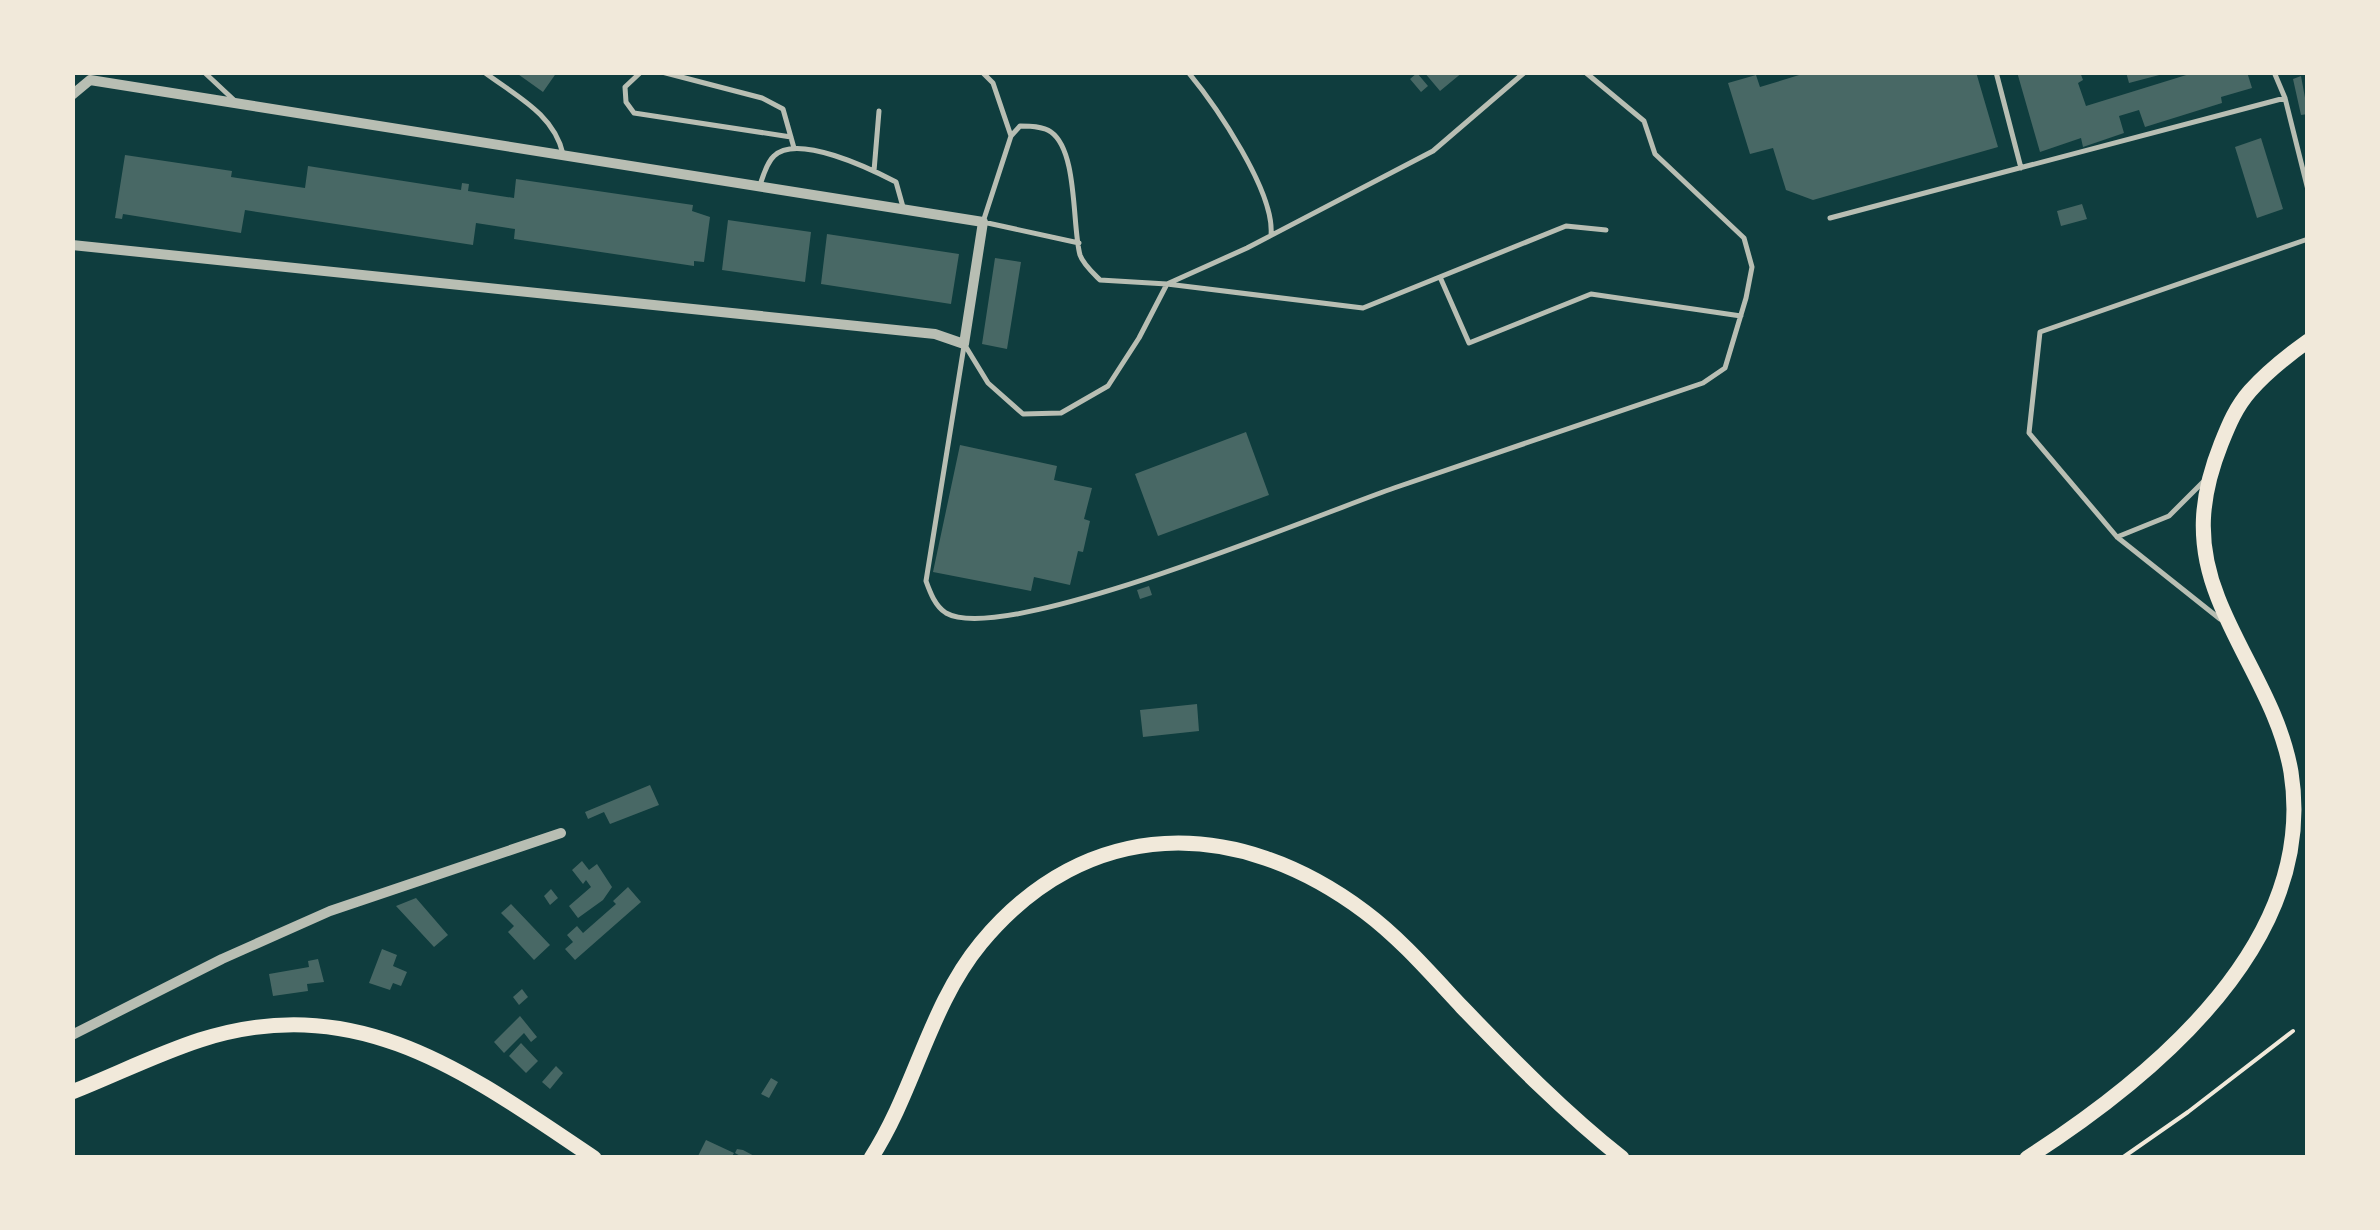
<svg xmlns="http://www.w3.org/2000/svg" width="2380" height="1230" font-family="'Sofia Sans Condensed',sans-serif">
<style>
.building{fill:#486865}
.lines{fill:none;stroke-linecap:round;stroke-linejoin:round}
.path{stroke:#f1e9da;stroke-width:4}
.service{stroke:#b8beb3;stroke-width:5}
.minor{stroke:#b8beb3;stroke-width:10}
.primary{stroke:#f1e9da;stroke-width:15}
</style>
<rect width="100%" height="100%" fill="#0f3d3e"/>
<path class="building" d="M515,72H557L543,92Z
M1424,72H1463L1440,91Z
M1809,72H1976L1998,147L1813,200L1786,190L1773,148L1750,154L1728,83L1756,75L1760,87Z
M2017,72H2080L2083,80L2078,83L2086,106L2196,72H2247L2252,88L2221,97L2222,103L2145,127L2139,110L2119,116L2124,133L2083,147L2081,138L2040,152Z
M2126,72H2163V74L2129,83Z
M1417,73L1428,86L1421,92L1410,79Z
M2301,76L2308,114L2301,115L2293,79Z
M2261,138L2283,209L2257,218L2235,147Z
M125,155L232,171L231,177L305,188L308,166L461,190L462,183L469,184L468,191L514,198L516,179L693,205L692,211L710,217L704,262L694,261V266L514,239L515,229L476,223L473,245L245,210L241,233L123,214L122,219L115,218Z
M2082,204L2087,219L2061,226L2057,211Z
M728,220L811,232L805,282L722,270Z
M827,234L959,254L951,304L821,284Z
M995,258L1021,262L1007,349L982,344Z
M1246,432L1269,495L1158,536L1135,474Z
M960,445L1057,466L1054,480L1092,488L1084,519L1090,521L1083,552L1078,551L1070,585L1034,577L1031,591L933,572Z
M1149,586L1152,595L1140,599L1137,590Z
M1197,704L1199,731L1143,737L1140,710Z
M650,785L659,805L610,824L604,812L588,819L585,812Z
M582,861L589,870L597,864L612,887L603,900L578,918L569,906L591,887L586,880L583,884L572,870Z
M628,887L641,902L575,960L565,949L573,942L567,935L577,926L583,933L616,904L613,901Z
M551,889L558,898L550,905L544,896Z
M416,898L448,935L434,947L396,906Z
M511,904L550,945L534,960L508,932L514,926L501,913Z
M382,949L397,955L393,966L407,972L401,986L393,983L390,990L369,983Z
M318,959L324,982L307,984L308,991L273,996L269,974L309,967L308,961Z
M522,989L528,997L519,1005L513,997Z
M520,1016L537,1037L531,1042L524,1033L504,1053L494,1042Z
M521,1043L538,1061L526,1073L509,1056Z
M556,1066L563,1073L550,1089L542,1082Z
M771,1078L778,1082L769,1098L761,1094Z
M706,1140L734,1153L731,1158H697Z
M737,1149L743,1150L758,1158H744L735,1153Z"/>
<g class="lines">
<path class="path" d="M2122,1158L2188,1112L2293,1031"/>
<path class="service" d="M204,72L235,101
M484,72C516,96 554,114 563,154
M641,72L625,87L626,102L634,113L791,137
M662,72L762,98L783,109L794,148
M982,72L993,83L1011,136
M1188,72C1216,106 1275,192 1271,235
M1996,72L2021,168
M2274,72L2285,98L2308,190
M874,171L879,111
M760,185C763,176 767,162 774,156C797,133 871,169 896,182L903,207
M1830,218L2285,98
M1079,243L983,222L1011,136L1020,126C1029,126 1043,126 1051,132C1078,151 1072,226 1080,255C1083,264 1093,273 1100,280L1167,284L1363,308L1566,226L1606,230
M1440,277L1469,343L1591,294L1741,316
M964,346L926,581C930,592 935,606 946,613C1005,647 1321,513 1394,488C1497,452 1600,418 1703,383L1725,368L1746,298L1752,267L1744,238L1655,154L1644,121L1585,72
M966,347L988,383L1023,414L1061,413L1108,386L1139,338L1167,284L1247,248L1433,151L1525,72
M2117,537L2169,516L2205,480
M2220,619L2117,537L2029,433L2040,332L2308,239"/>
<path class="minor" d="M72,95L90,80L983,222L964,344L935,334L72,245
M72,1035L222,959L330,911L561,833"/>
<path class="primary" d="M72,1092C115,1075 157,1054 200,1040C359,989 470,1075 594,1158
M871,1158C915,1090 929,1006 981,943C1087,815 1237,816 1365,912C1401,939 1431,974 1462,1007C1513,1060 1564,1112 1622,1158
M2027,1158C2153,1077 2318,942 2291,772C2280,708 2241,657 2218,598C2196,543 2200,497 2221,444C2229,424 2236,407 2250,391C2267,372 2287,356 2308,341"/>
</g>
<rect width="2380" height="1230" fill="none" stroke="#f1e9da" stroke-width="150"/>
</svg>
